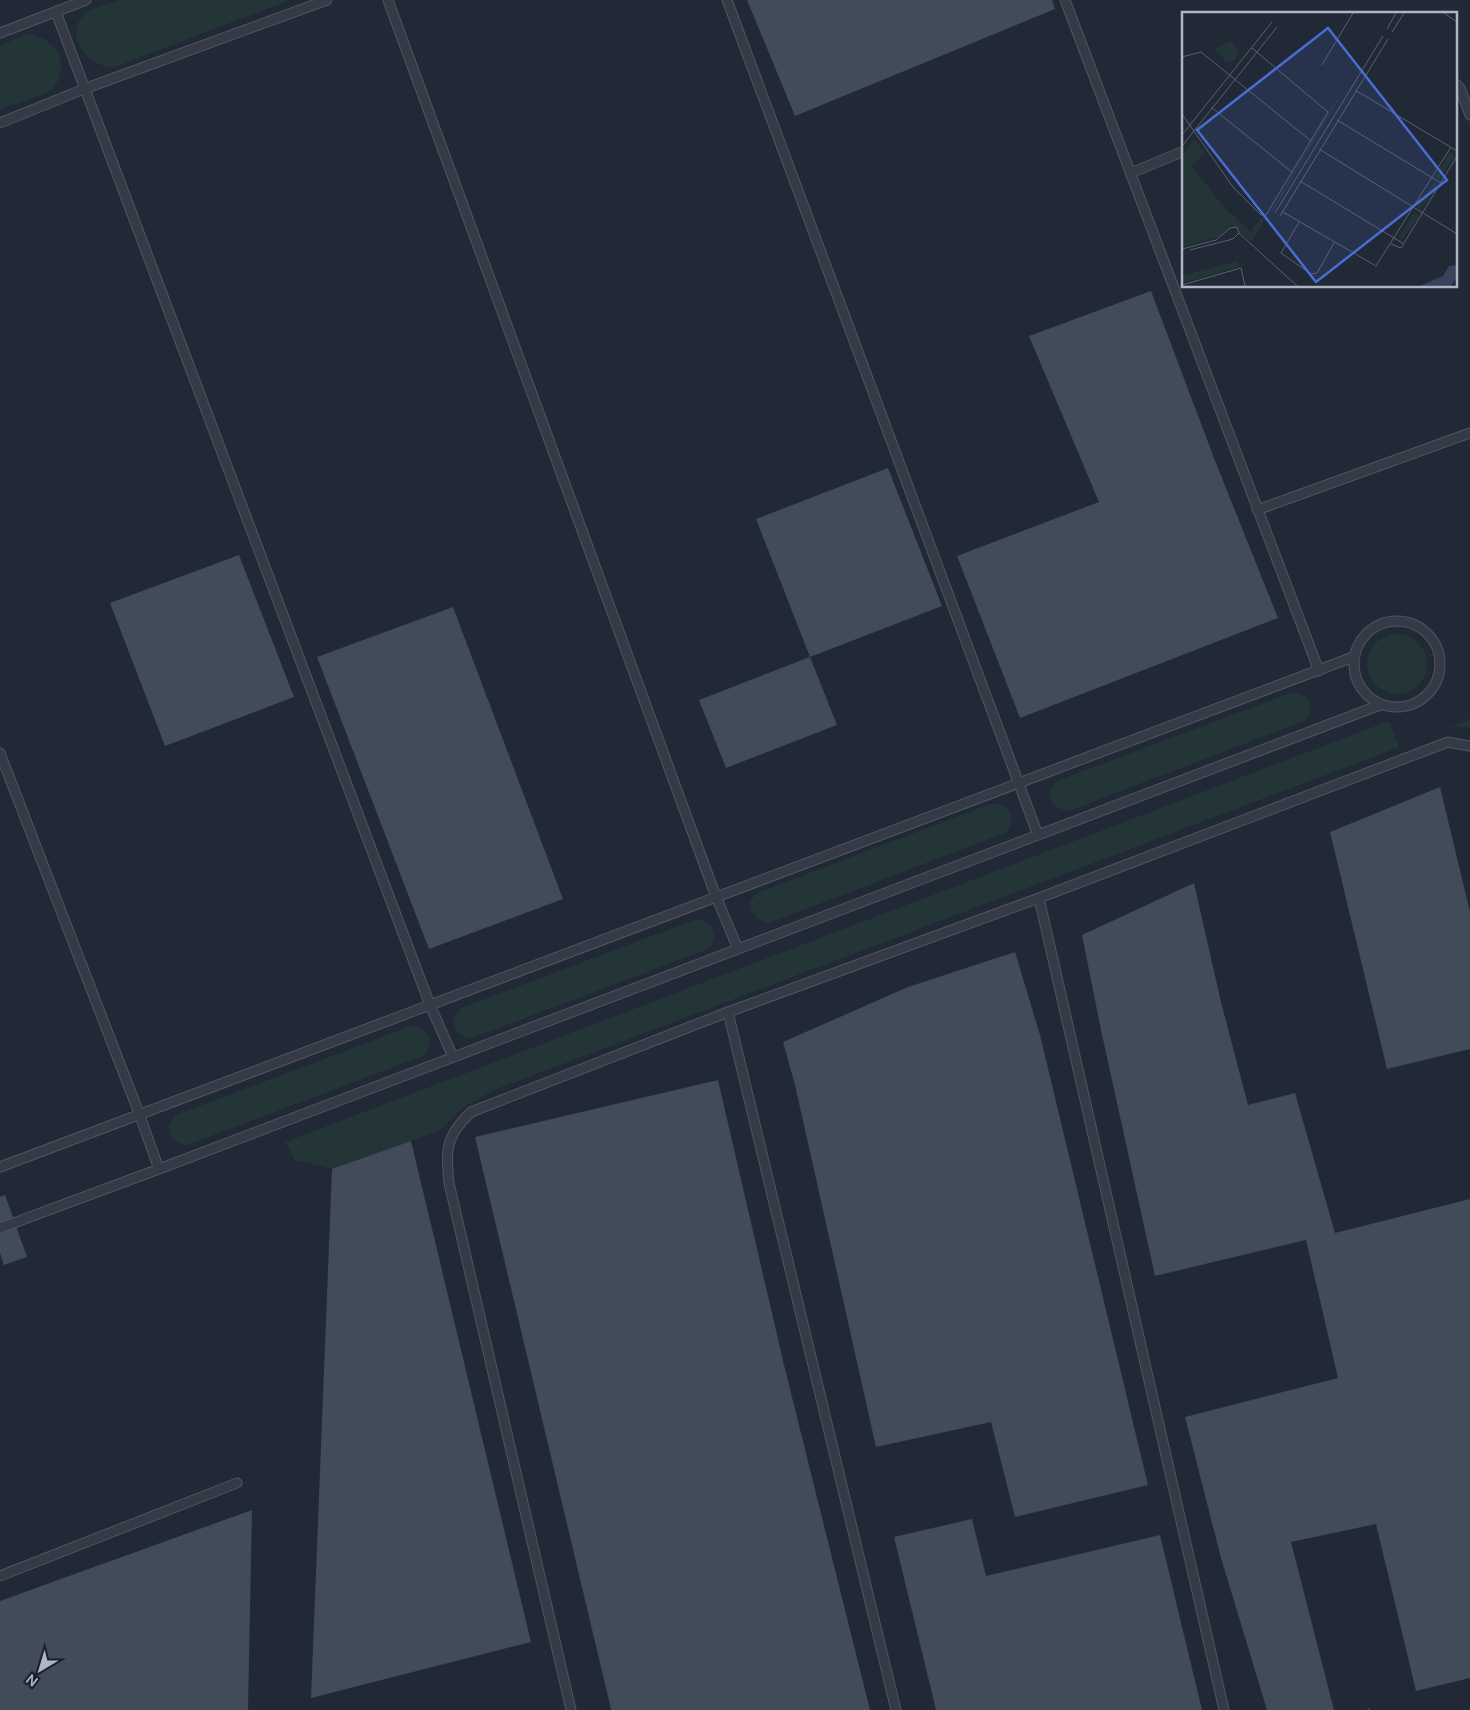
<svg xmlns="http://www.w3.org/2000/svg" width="1470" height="1710" font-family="Manrope,sans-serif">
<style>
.green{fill:#243538}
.building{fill:#424b5a}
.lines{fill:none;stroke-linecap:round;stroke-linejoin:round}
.lane-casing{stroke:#4f5561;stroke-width:11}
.path{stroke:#415054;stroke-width:3;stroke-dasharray:4 4;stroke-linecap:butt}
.lane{stroke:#343a46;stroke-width:9}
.inset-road{fill:none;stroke:#5a606e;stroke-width:1}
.view{fill:#496dd2;fill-opacity:0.15;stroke:#496dd2;stroke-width:2.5}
.inset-edge{fill:none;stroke:#afb5c3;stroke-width:2.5}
</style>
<rect width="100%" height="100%" fill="#212836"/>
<path class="green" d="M120,0H290L112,68C90,65 63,38 83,16C92,7 108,4 120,0Z
M29,34C50,37 68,55 59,77C58,82 55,87 51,90C42,96 12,105 0,109V45Z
M1367 664a30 30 0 1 1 60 0a30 30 0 1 1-60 0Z
M1293,692L1303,695L1310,702V712L1304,721L1069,811C1056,810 1048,802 1050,790L1057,781Z
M1470,719V728L1455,726L494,1090L462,1108L439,1131L411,1141L332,1169L295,1160L285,1142L1389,721L1399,747Z
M993,803L1004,806L1011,814C1012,822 1011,827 1005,833L769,923C757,921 749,914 750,901L757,893Z
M697,919C713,921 721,937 708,949L472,1038C460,1037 452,1030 454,1017L461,1008Z
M411,1026C428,1027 436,1043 423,1056L187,1145C175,1144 167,1136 169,1124L176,1115Z"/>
<path class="building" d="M747,0H1052L1055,9L795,116Z
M1151,291L1214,458L1278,618L1020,718L957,556L1099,502L1029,336Z
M888,468L942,606L810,657L756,519Z
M239,555L294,697L165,746L110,603Z
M453,607L563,899L429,949L317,657Z
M810,657L837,725L726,768L699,700Z
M1440,787L1470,912V1049L1387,1069L1330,832Z
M1194,883L1221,1002L1248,1105L1295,1093L1335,1233L1470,1199V1678L1416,1691L1376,1524L1291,1542L1334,1710H1267L1221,1558L1185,1417L1338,1378L1306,1240L1155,1276L1101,1030L1082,935Z
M1015,952L1040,1035L1148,1485L1015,1517L991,1422L876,1447L795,1085L783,1042L908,987Z
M718,1080L784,1365L870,1710H611L610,1705L475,1137Z
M411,1141L531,1642L311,1698L332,1169Z
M5,1195L27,1257L4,1265L0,1253V1197Z
M252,1510L248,1710H0V1601Z
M972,1519L986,1576L1160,1535L1202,1710H936L894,1537Z"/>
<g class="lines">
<defs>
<path id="lane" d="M388,0L715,894L738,949
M727,0L1038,835
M1065,0L1319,671
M56,12L430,1005L453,1057
M0,33L86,0
M1456,84L1460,88L1470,115
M0,123L84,89L327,0
M1131,173L1184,151
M1257,510L1470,433
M1354 664a43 43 0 1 1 86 0a43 43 0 1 1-86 0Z
M0,753L137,1108L159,1169
M1039,898L1224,1710
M728,1012L896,1710
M0,1167L1353,657
M0,1228L159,1169L1380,705
M0,1576L237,1483
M571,1710L449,1183C446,1149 445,1137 471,1112L728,1012L1039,898L1448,742L1470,746"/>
</defs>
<use href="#lane" class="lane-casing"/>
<path class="path" d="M1368,1709L1369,1710"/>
<use href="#lane" class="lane"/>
</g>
<g transform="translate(1182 12)">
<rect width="275" height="275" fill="#212836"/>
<path d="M49,29L57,40L51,49L45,50L32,37ZM158,85L91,200L88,199L70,230L50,213L36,225L0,235V143L13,127L23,142L9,153L42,195L68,220L79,206L85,205L147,98ZM268,139L274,143L256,168L254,164ZM253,169L256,173L238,198L235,194ZM231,201L237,204L219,229L217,225ZM55,249L57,255L0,271V264Z" fill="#243538"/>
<path d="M275,253V265L269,274H238L261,264L267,254Z" fill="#38445e"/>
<path class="inset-road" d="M262,1L275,10M205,17L214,1M210,20L222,1M0,45L19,40L129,129M140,53L171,1M173,78L275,139M29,95L110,160M0,102L51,175L79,203H84L146,100L70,36M155,108L259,171M0,123L90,10M0,134L95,15M137,137L275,222M118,169L222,232M101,200L194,254L269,135M93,201L201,24M98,204L206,27M117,210L99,241L129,262L135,261L152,231M209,232L219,236L275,144M0,237L34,228L48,216L55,215L57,221L115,274M8,238L51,227L57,221M0,273L59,256L63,274"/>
<path class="view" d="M146,16L265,168L134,270L15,118Z"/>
<rect width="275" height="275" class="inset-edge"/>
</g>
<g transform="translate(40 1670) rotate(218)" stroke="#1a202b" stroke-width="4" paint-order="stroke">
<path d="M0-4L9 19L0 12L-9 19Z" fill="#afb5c3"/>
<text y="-8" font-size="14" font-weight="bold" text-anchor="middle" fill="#afb5c3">N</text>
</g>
</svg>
